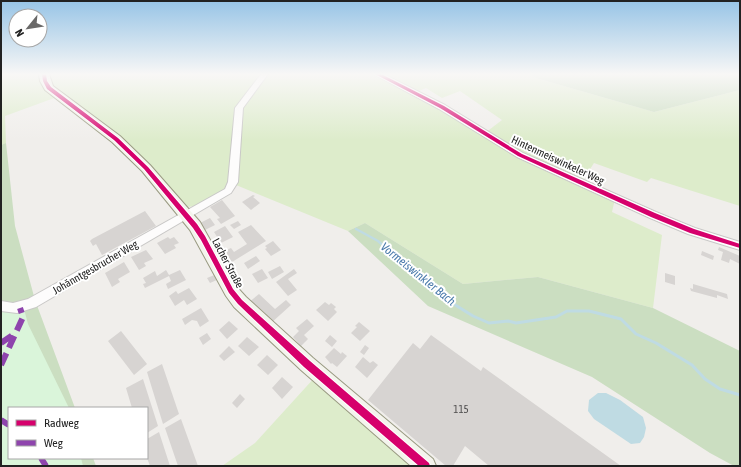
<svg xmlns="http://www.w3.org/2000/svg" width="741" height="467" font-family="'Asap Condensed',sans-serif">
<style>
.grass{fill:#ddeccb}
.forest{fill:#cbdec1}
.park{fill:#daf5da}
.water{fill:#bfdbe3}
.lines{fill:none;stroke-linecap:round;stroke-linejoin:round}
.stream-far1{stroke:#bfdbe3;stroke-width:2.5}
.stream{stroke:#bfdbe3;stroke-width:3}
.building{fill:#d7d4d2}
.street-casing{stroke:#c9c8c7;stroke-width:2}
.secondary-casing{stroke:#999a82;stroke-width:2}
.street{fill:#fdfcfc;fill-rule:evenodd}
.secondary{fill:#f4f4ed;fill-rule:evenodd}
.quiet{stroke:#8e44ad;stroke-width:6;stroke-dasharray:13 6;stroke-linecap:butt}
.cycleway-casing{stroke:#fff;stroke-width:2}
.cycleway{fill:#d6006c;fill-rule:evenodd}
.labels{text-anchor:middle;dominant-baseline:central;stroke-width:4;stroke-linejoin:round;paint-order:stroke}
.street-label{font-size:11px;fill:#222;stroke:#fff}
.near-number-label{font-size:11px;fill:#4f4e4e}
.water-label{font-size:12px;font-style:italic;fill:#4a7aab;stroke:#fff}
</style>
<rect width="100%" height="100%" fill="#f0eeeb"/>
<path class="grass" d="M1,74H41L57,97L5,116L6,143L1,145Z
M47,74H263L240,103L228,187C217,197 200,207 186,207L53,88Z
M267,74H374L434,104L508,151L615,199L612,212L662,235L653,308L538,277L463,284L365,223L348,231L236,185L243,106Z
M380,74H529L536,78L654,112L740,90V206L651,178L647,182L594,163L583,180L527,157L485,133L502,120L460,91L442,98L426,88L416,92Z
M316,376L418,466H222L255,443Z"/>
<path class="forest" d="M529,74H740V90L654,112L536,78Z
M6,143L15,226L35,300L75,408H9V458H93L96,466H1V145Z
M365,223L463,284L538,277L653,308L740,351V466H734L710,453L592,377L428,306L348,231Z"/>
<path class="park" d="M24,309L28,324L69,408H9V458H81L83,466H1V310Z"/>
<path class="water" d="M598,393H606L620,400L643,417L646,428L644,437L640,443L631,444L594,419L588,411L589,400Z"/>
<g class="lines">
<path class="stream-far1" d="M356,229L378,241L416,274L433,285L445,298L454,304"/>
<path class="stream" d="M452,303L473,316L489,323L508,321L516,323L556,317L567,311H589L621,319L636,334L656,343L692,365L705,379L720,389L740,395"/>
</g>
<path class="building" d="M253,195L255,196L253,197L260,203L251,210L242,202Z
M222,200L235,216L221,224L217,219L220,218L210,207Z
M145,211L156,226L102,255L96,244L93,246L90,241L92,239Z
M210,218L215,225L205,230L200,223Z
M238,221L241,225L234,229L230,225Z
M251,225L266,241L224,267L216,255L231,248L234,252L247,244L238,232Z
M225,226L233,237L221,243L214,232Z
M168,237L170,239L174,237L179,243L174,245L176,248L165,254L157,243Z
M273,241L281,250L271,256L265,249L267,248L265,246Z
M719,247L740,256V264L730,259L729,263L721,260L723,252L718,250Z
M146,250L153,259L144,263L146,266L139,270L131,257Z
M702,251L714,256L713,260L701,255Z
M256,256L260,261L248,269L244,263Z
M124,262L130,272L118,279L120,282L112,287L105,273Z
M280,266L284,272L272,279L268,272Z
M262,269L268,278L258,283L252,274Z
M294,269L297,273L288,279L297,290L288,296L276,282Z
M166,270L169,275L180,270L186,280L168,289L166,284L171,281L169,276L145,288L143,284L146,283L143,278L155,271L157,276Z
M665,273L675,276V285L665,282Z
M217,274L219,279L210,283L207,278Z
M693,284L727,294L728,299L717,295V298L691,291L690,288L693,289Z
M189,288L197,299L187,305L184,300L175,306L169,296L176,291L178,294Z
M259,294L275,309L286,300L291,305L270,324L248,303Z
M325,302L329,305L331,303L336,307L334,309L337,312L328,321L316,310Z
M201,308L209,321L200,327L197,321L192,320L185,325L182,319Z
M307,319L314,326L304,335L308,339L301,346L293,337L299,331L296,328Z
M229,321L238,329L227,339L219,330Z
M359,322L370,331L360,341L351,333L357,327L355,326Z
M121,331L147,364L134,375L108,341Z
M207,333L211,339L203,345L199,338Z
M330,335L337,341L332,347L325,341Z
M431,335L481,371L483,367L621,466H489L465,446L453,466H446L368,400L413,343L420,349Z
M247,337L259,347L249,356L238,346Z
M365,345L369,348L364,355L360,352Z
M229,346L235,352L224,361L219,356Z
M334,348L341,354L342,352L347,356L337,367L332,363L331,364L325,357Z
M267,355L278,365L268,375L257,365Z
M363,357L370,363L373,361L378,365L367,378L355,367Z
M162,364L179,414L163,424L147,372Z
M282,377L293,387L282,399L272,388Z
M143,379L158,426L147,433V408H132L126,388Z
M240,394L245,399L237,408L232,403Z
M181,419L198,466H178L165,428Z
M159,432L170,466H150L147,458V439Z"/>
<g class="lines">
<defs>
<path id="street" d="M261,74H268L243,108L238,182L231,193L36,307L17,313L1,311V301L13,303L28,299L225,189L228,182L235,108Z
M374,74H383L445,105L523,153L656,212L695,228L740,242V250L688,234L650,218L517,157L439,109Z"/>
<path id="secondary" d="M39,74H49L53,86L120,136L150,165L200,222L236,286L246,297L313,358L433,459L436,466H411L301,370L234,307L226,296L190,230L142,171L112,142L45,90L40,81Z"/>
</defs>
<use href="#street" class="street-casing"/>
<use href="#secondary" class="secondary-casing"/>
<use href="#street" class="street"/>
<use href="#secondary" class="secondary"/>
<path class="quiet" d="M1,343L14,334
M1,365L23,317L20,308
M1,420L9,425
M41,458L46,466"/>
<defs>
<path id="cycleway" d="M42,74H46L47,81L51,87L118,138L148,167L197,224L205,236L233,289L242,300L310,361L429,463L430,466H419L304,367L238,304L229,293L201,240L193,228L144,169L114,140L47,89L43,81Z
M375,74H381L444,106L522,154L655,213L694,229L740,244V248L690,233L651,217L518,156L440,108Z"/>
</defs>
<use href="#cycleway" class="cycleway-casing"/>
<use href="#cycleway" class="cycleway"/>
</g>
<linearGradient id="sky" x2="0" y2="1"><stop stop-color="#97c4e6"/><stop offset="0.53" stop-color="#f8f7f6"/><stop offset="1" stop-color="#f8f7f6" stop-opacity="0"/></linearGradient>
<rect width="741" height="140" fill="url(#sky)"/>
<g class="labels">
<g class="street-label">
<text transform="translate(558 160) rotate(25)">Hintenmeiswinkeler Weg</text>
<text transform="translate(228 263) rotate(62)">Lacher Straße</text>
<text transform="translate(95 267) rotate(-30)">Johänntgesbrucher Weg</text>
</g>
<g class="near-number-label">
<text x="461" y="409">115</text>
</g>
<g class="water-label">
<text transform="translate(418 274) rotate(39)">Vormeiswinkler Bach</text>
</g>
</g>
<rect width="741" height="467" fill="none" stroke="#222222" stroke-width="4"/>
<rect x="8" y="407" width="140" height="52" fill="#ffffff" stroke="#a7a7a7"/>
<rect x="16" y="420" width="20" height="6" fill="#d6006c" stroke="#a7a7a7"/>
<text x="44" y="427" font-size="12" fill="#222222">Radweg</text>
<rect x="16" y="440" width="20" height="6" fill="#8e44ad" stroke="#a7a7a7"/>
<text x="44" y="447" font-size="12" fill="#222222">Weg</text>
<g transform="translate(28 28) rotate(240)"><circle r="19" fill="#ffffff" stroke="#a7a7a7"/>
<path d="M0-3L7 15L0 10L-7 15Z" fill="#6a6968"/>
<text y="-6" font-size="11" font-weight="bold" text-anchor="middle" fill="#222222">N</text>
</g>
</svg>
